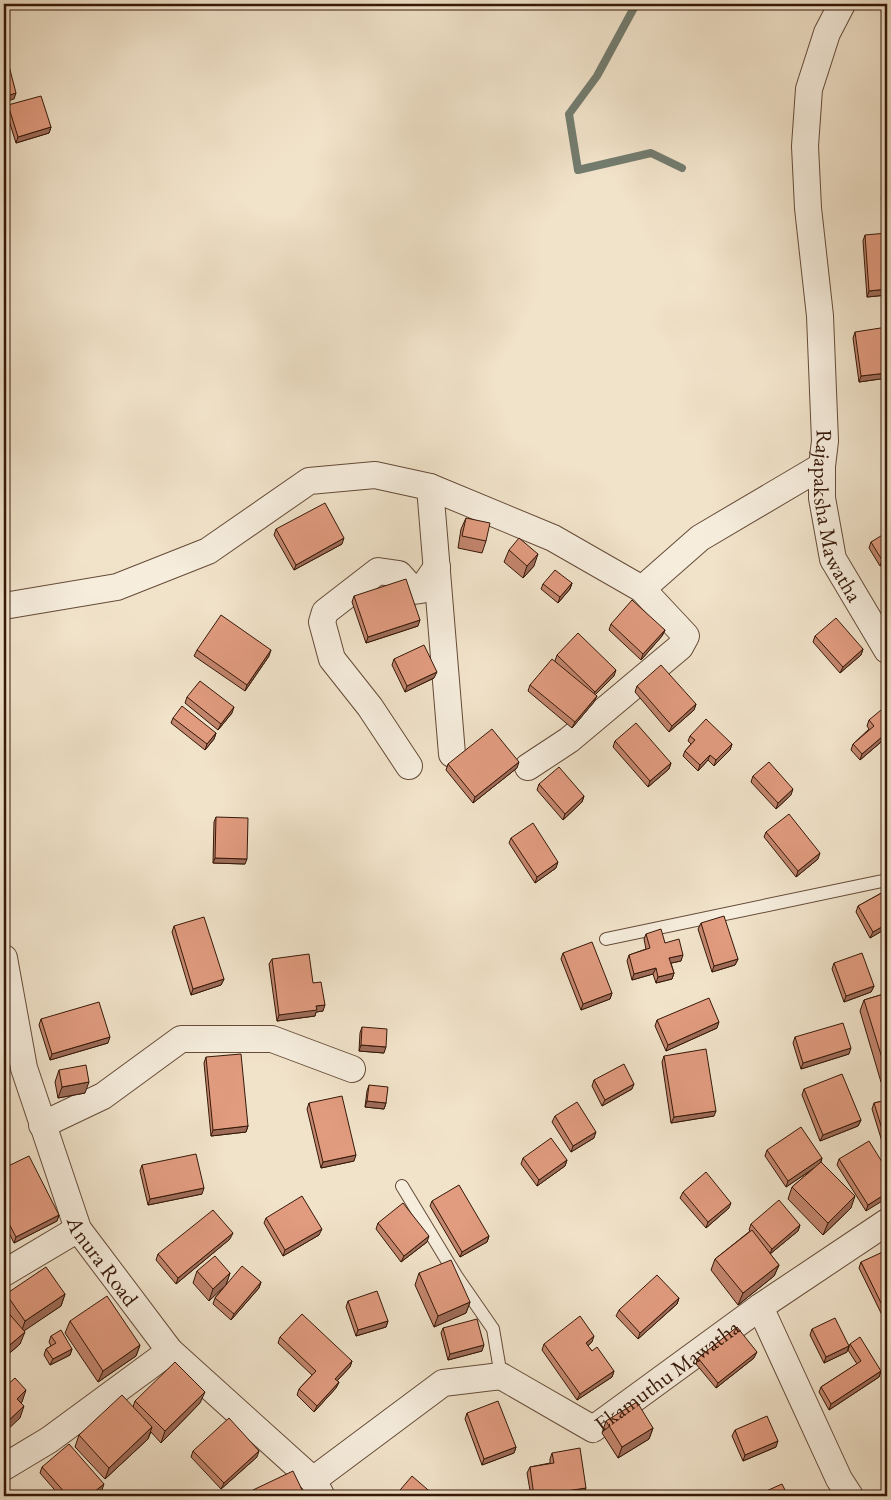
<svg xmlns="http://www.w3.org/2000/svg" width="891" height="1500" font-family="'EB Garamond',serif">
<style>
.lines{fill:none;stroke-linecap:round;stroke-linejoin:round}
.stream{stroke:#737c6f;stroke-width:8}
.service-casing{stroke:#654b38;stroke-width:14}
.minor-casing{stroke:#654b38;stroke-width:28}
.service{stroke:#f6eddd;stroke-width:12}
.minor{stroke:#f6eddd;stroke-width:26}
.wall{fill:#c2856d;stroke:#361808}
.shaded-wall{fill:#9e6c59;stroke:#361808}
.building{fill:#e19b7f;stroke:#361808}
.labels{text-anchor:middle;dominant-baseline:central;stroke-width:4;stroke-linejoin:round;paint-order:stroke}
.street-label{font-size:22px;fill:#361808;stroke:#f6eddd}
</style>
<rect width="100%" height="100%" fill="#f1e3ca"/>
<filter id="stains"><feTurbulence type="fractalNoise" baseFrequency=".004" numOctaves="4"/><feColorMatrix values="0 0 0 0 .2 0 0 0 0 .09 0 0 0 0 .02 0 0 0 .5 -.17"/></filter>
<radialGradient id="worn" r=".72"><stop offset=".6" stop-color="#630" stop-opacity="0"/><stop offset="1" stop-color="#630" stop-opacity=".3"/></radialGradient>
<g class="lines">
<path class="stream" d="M636,4L597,76L569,114L578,170L651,153L682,168"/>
<defs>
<path id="service" d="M606,939L887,880
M402,1186L457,1277L493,1329L501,1376"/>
<g id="minor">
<path id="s1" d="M842,4L827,33L809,89L805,146L808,208L820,316L825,441L822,466V498L833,559L887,650"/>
<path d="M430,487L452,754"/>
<path d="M642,589L700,538L822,466"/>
<path d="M4,606L117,587L208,551L309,481L375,475L430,487L553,538L642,589L686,636L680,647L569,740L528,767"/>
<path d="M409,766L370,707L332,659L322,622L325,612L378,571L399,574L414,591L421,590L437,567"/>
<path id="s2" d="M4,958L24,1068L78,1229L170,1351L313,1480L321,1495"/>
<path d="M42,1125L103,1096L181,1039H272L352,1069"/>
<path d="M4,1273L78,1229"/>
<path d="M760,1307L839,1479L850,1496"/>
<path d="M4,1467L49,1440L170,1351"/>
<path id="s3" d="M313,1480L443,1383L501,1376L593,1429L760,1307L887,1222"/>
</g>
</defs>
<use href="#service" class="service-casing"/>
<use href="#minor" class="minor-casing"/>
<use href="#service" class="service"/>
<use href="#minor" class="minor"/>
</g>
<path class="wall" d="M8,105L51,127L49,133L16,143L6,111Z
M887,180V201L881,199Z
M865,235L887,295L867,297L863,241Z
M855,332L887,378L859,382L853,338Z
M887,379V400L885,384Z
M466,518L486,541L482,553L458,548L461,529Z
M276,529L342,544L294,570L274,535Z
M887,539V561L880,566L869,548L871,542Z
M509,550L534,566L523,578L504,562Z
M572,583L570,589L558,603L541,589L543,584Z
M354,596L418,626L366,643L352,602Z
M611,624L665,630L662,636L641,660L609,630Z
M815,636L863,649L861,655L840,673L813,642Z
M197,650L269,656L245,691L194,656Z
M557,655L614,676L595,695L594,702L572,728L528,691L530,685L559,666L555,661Z
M394,659L434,678L405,692L392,665Z
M637,686L696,704L694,710L669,732L635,692Z
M187,697L232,713L218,730L185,703Z
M887,716V749L881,742L860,760L851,750L853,744L869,729L867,726L869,720Z
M173,718L216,733L214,739L205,750L171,723Z
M690,736L732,744L730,750L714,766L708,760L698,771L683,756L685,751L691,744L688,741Z
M615,741L671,763L669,769L648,787L613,747Z
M448,764L517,768L473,803L446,770Z
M753,776L791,795L776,809L751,782Z
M539,784L584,796L582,802L563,820L537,790Z
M216,817L245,864L213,863L214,822Z
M766,832L818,859L796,877L764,837Z
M511,838L556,868L535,883L509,843Z
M887,890V928L870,938L856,912L858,906Z
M701,923L738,959L735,965L712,972L698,929Z
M174,926L224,979L221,985L191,995L172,932Z
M646,934L665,943L681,961L671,963L674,973L672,979L656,983L653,974L632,980L627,961L629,955L646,949L644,939Z
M563,953L612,993L610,999L581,1010L561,959Z
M272,959L313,983L323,1011L316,1012L315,1016L277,1021L269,964Z
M834,963L874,986L871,992L844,1002L832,969Z
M887,993V1081L881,1082L860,1011L864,1000Z
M41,1019L108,1043L50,1060L39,1025Z
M657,1020L717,1028L666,1051L655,1026Z
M362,1027L384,1053L359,1051L360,1033Z
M795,1037L849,1054L801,1069L793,1043Z
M664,1056L714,1116L671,1123L662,1062Z
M206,1057L248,1126L246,1132L211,1136L204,1063Z
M59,1070L85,1093L58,1098L55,1082Z
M594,1080L632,1089L602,1106L592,1086Z
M369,1085L386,1103L384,1109L365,1107L367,1091Z
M804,1089L861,1120L858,1126L820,1141L802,1095Z
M887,1100V1147L884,1148L872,1109L874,1103Z
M309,1103L354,1161L321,1168L307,1109Z
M555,1116L594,1138L571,1152L552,1122Z
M767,1150L822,1158L821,1162L851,1208L823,1235L788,1199L792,1187L813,1169L786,1187L765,1156Z
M523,1158L567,1160L565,1166L537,1186L521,1164Z
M839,1159L887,1170L866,1211L837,1165Z
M142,1165L202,1194L148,1205L140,1171Z
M4,1168L59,1215L57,1221L14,1243L4,1223V1214L6,1213L5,1211L4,1215Z
M683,1192L729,1208L706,1228L680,1198Z
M432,1201L489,1236L487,1242L460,1257L430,1206Z
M266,1218L319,1235L283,1256L264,1223Z
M378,1223L427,1242L401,1262L376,1229Z
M751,1224L800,1225L798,1231L770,1254L779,1265L774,1276L738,1305L711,1270L715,1259L750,1231L749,1230Z
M230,1239L176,1284L156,1260L158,1254Z
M861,1262L887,1313L882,1315L859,1268Z
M197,1271L230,1273L226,1285L261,1282L259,1288L231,1320L213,1304L215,1298L225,1285L209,1301L193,1283Z
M419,1273L470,1302L466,1313L434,1327L415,1285Z
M6,1294H65L61,1306L23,1331L20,1344L4,1358V1301Z
M679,1298L677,1304L638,1339L616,1316L619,1310Z
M348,1301L388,1321L386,1327L356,1336L346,1307Z
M70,1321L140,1345L136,1356L98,1382L65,1333Z
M443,1328L482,1351L448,1360L441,1333Z
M812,1329L847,1352L824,1363L810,1335Z
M51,1336L72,1349L70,1355L50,1365L44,1355L46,1349L51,1346L49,1342Z
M280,1337L352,1361L350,1367L337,1381L339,1382L336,1388L314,1412L297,1395L299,1389L312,1375L278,1343Z
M592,1342L588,1346L592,1351L614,1371L612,1377L577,1400L542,1350L544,1344Z
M850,1344L881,1371L879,1377L829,1410L819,1392L821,1387L857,1364L848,1350Z
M698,1358H754L716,1388L696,1364Z
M135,1401L200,1403L161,1443L151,1432L148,1439L105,1479L75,1447L79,1435L133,1407Z
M467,1413L516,1447L514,1453L482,1465L465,1419Z
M606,1421L653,1428L649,1439L618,1458L602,1433Z
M735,1430L776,1447L743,1461L732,1436Z
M193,1451L257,1457L221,1489L191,1457Z
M552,1453L584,1494L568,1496H531L527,1473L530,1467L550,1463V1459Z
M42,1467L102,1490L94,1496H60L40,1473Z
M886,1473L887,1476V1488L884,1479Z
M253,1490L305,1496H252Z"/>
<path class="shaded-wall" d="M16,93L14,99L4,102V97Z
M51,127L49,133L16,143L18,137Z
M887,289V295L867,297L869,291Z
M887,373V378L859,382L861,376Z
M344,538L342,544L294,570L296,565Z
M538,554L534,566L523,578L527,566Z
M887,557V561L880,566L882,560Z
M572,583L570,589L558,603L560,597Z
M420,620L418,626L366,643L368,637Z
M665,630L662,636L641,660L643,654Z
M863,649L861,655L840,673L843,667Z
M271,650L269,656L245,691L247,685Z
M616,670L614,676L592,698L595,692Z
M437,672L434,678L405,692L407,686Z
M597,696L594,702L572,728L575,722Z
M696,704L694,710L669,732L672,726Z
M234,707L232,713L218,730L221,724Z
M216,733L214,739L205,750L207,744Z
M883,736L881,742L860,760L862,754Z
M732,744L730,750L714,766L716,760Z
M710,755L708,760L698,771L700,765Z
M519,762L517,768L473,803L475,797Z
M671,763L669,769L648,787L650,781Z
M793,789L791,795L776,809L778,803Z
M584,796L582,802L563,820L565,814Z
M820,853L818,859L796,877L798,871Z
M215,858L247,859L245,864L213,863Z
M558,862L556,868L535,883L537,877Z
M887,924V928L870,938L873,932Z
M683,955L681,961L667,964L669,958Z
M738,959L735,965L712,972L714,966Z
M656,968L653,974L632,980L634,974Z
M674,973L672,979L656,983L658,977Z
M224,979L221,985L191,995L193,989Z
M874,986L871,992L844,1002L846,996Z
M612,993L610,999L581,1010L583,1004Z
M325,1005L323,1011L316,1012L315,1016L277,1021L279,1015L316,1006Z
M719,1022L717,1028L666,1051L668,1045Z
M110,1037L108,1043L50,1060L52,1054Z
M361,1045L386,1047L384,1053L359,1051Z
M851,1048L849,1054L801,1069L803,1063Z
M886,1071H887V1081L881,1082Z
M89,1082L85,1093L58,1098L62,1087Z
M634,1084L632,1089L602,1106L605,1100Z
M367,1101L386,1103L384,1109L365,1107Z
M716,1111L714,1116L671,1123L674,1117Z
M861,1120L858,1126L820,1141L823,1135Z
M248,1126L246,1132L211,1136L213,1130Z
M596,1132L594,1138L571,1152L573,1146Z
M887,1141V1147L884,1148L886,1142Z
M356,1155L354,1161L321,1168L323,1162Z
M822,1158L820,1164L786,1187L788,1181Z
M567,1160L565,1166L537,1186L539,1180Z
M204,1188L202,1194L148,1205L150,1199Z
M887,1193V1198L866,1211L868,1205Z
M855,1196L851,1208L823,1235L828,1223Z
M731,1203L729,1208L706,1228L708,1222Z
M59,1215L57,1221L14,1243L16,1237Z
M800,1225L798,1231L770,1254L772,1249Z
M322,1229L319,1235L283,1256L285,1250Z
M233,1233L230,1239L176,1284L178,1278Z
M429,1236L427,1242L401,1262L404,1256Z
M489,1236L487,1242L460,1257L462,1252Z
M779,1265L774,1276L738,1305L743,1293Z
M230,1273L226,1285L209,1301L213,1289Z
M261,1282L259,1288L231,1320L234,1314Z
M65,1294L61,1306L21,1333L25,1321Z
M679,1298L677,1304L638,1339L640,1333Z
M470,1302L466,1313L434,1327L438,1316Z
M887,1308V1313L882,1315L884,1309Z
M388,1321L386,1327L356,1336L358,1330Z
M25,1332L20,1344L4,1358V1350Z
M594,1336L592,1342L584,1349L586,1343Z
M140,1345L136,1356L98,1382L103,1371Z
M484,1345L482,1351L448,1360L450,1354Z
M849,1346L847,1352L824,1363L826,1357Z
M72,1349L70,1355L50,1365L53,1359Z
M757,1352L754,1358L716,1388L718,1383Z
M352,1361L350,1367L333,1385L335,1379Z
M614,1371L612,1377L577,1400L580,1394Z
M881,1371L879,1377L829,1410L831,1404Z
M339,1382L336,1388L314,1412L317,1406Z
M26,1390L22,1402L13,1410L17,1399Z
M205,1392L200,1403L161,1443L165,1431Z
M24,1406L20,1418L4,1433V1425Z
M152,1427L148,1439L105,1479L109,1468Z
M653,1428L649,1439L618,1458L622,1447Z
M778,1441L776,1447L743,1461L745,1455Z
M516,1447L514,1453L482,1465L484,1459Z
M259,1451L257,1457L221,1489L224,1483Z
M104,1484L102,1490L94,1496H89Z
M586,1488L584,1494L568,1496H535Z"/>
<path class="building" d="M9,66L16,93L4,97V67Z
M41,96L51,127L18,137L8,105Z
M887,181V195L883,193Z
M887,233V289L869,291L865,235Z
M887,327V373L861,376L855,332Z
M325,503L344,538L296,565L276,529Z
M466,518L490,523L486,541L462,536Z
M884,534L887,539V557L882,560L871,542Z
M519,538L538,554L527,566L509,550Z
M555,570L572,583L560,597L543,584Z
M406,579L420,620L368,637L354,596Z
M632,600L665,630L643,654L611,624Z
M221,615L271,650L247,685L197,650Z
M836,618L863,649L843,667L815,636Z
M578,633L616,670L595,692L557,655Z
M424,645L437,672L407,686L394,659Z
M552,659L597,696L575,722L530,685Z
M661,665L696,704L672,726L637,686Z
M200,681L234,707L221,724L187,697Z
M182,706L216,733L207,744L173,718Z
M881,710L887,716V741L883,736L862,754L853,744L874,726L869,720Z
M706,719L732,744L716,760L710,755L700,765L685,751L695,740L690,736Z
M636,723L671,763L650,781L615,741Z
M492,729L519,762L475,797L448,764Z
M769,762L793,789L778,803L753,776Z
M559,767L584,796L565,814L539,784Z
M789,814L820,853L798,871L766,832Z
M216,817L248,818L247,859L215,858Z
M533,823L558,862L537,877L511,838Z
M887,890V924L873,932L858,906Z
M724,916L738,959L714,966L701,923Z
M204,917L224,979L193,989L174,926Z
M661,929L665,943L679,939L683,955L669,958L674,973L658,977L656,968L634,974L629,955L650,948L646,934Z
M592,942L612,993L583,1004L563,953Z
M862,953L874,986L846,996L834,963Z
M309,954L313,983L321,982L325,1005L316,1006L317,1010L279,1015L272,959Z
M887,993V1071H886L864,1000Z
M709,998L719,1022L668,1045L657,1020Z
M99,1002L110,1037L52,1054L41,1019Z
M843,1023L851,1048L803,1063L795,1037Z
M362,1027L387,1029L386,1047L361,1045Z
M706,1049L716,1111L674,1117L664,1056Z
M241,1054L248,1126L213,1130L206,1057Z
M624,1064L634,1084L605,1100L594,1080Z
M86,1065L89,1082L62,1087L59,1070Z
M842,1074L861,1120L823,1135L804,1089Z
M369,1085L388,1087L386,1103L367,1101Z
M342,1096L356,1155L323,1162L309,1103Z
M887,1100V1141L886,1142L874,1103Z
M577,1102L596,1132L573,1146L555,1116Z
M801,1127L822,1158L788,1181L767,1150Z
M551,1138L567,1160L539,1180L523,1158Z
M869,1141L887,1170V1193L868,1205L839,1159Z
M196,1154L204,1188L150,1199L142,1165Z
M29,1156L59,1215L16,1237L4,1214L10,1211L4,1198V1168Z
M821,1162L855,1196L828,1223L792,1187Z
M706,1172L731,1203L708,1222L683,1192Z
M459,1185L489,1236L462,1252L432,1201Z
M302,1196L322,1229L285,1250L266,1218Z
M779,1200L800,1225L772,1249L751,1224Z
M403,1203L429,1236L404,1256L378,1223Z
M213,1210L233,1233L178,1278L158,1254Z
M752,1230L779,1265L743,1293L715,1259Z
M887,1250V1308L884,1309L861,1262Z
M215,1256L230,1273L213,1289L197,1271Z
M451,1260L470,1302L438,1316L419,1273Z
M242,1266L261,1282L234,1314L215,1298Z
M46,1267L65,1294L25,1321L6,1294Z
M657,1275L679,1298L640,1333L619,1310Z
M377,1291L388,1321L358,1330L348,1301Z
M107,1296L140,1345L103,1371L70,1321Z
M4,1308L25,1332L4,1350Z
M302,1314L352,1361L335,1379L339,1382L317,1406L299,1389L316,1371L280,1337Z
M580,1316L594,1336L586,1343L592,1351L597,1347L614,1371L580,1394L544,1344Z
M835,1318L849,1346L826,1357L812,1329Z
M477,1319L484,1345L450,1354L443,1328Z
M737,1327L757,1352L718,1383L698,1358Z
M61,1330L72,1349L53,1359L46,1349L56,1343L51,1336Z
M860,1337L881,1371L831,1404L821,1387L861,1361L850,1344Z
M175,1362L205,1392L165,1431L135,1401Z
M15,1378L26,1390L17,1399L24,1406L4,1425V1384L6,1386Z
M122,1395L152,1427L109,1468L79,1435Z
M498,1401L516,1447L484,1459L467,1413Z
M637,1402L653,1428L622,1447L606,1421Z
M767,1416L778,1441L745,1455L735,1430Z
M229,1418L259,1451L224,1483L193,1451Z
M69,1444L104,1484L89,1496H68L42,1467Z
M580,1448L586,1488L534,1496L530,1467L554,1463L552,1453Z
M293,1471L305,1496H257L253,1490Z
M412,1476L435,1496H395Z
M782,1484L788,1496H755Z"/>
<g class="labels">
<g class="street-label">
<text stroke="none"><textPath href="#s1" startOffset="522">Rajapaksha Mawatha</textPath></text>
<text stroke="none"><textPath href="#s2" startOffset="322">Anura Road</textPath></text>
<text stroke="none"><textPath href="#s3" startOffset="418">Ekamuthu Mawatha</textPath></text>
</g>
</g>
<rect width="891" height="1500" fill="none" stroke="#f1e3ca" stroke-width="20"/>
<rect x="5" y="5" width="881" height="1490" fill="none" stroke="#361808" stroke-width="2.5"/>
<rect x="10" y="10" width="871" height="1480" fill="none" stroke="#361808"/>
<rect width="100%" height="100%" filter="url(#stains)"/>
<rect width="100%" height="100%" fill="url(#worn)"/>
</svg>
